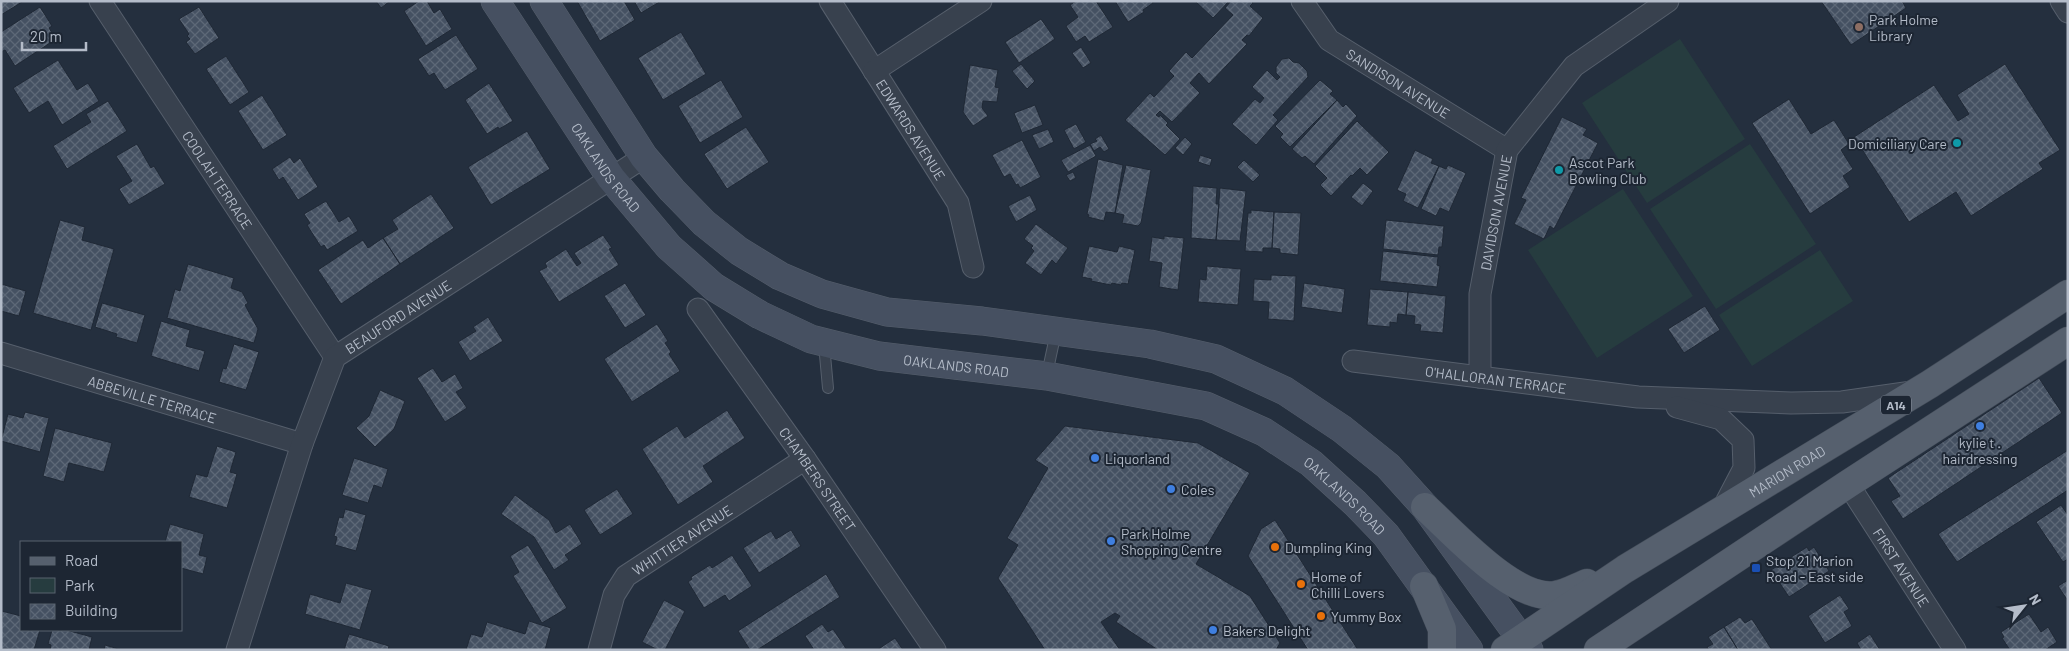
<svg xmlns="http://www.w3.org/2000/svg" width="2069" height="651" font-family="Barlow,sans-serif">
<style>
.park{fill:#263c3f}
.building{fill:url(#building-cross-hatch);stroke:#1f2835}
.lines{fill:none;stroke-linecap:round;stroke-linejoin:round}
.service-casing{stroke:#565f6c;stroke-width:12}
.minor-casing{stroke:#565f6c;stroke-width:23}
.secondary-casing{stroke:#565f6c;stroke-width:29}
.primary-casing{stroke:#414a57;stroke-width:29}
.service{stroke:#38414e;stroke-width:10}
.minor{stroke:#38414e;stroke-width:21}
.secondary{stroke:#465061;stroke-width:28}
.primary{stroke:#56606e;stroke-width:28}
.education-dot{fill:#8d6e63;stroke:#1d2633;stroke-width:2}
.culture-dot{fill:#0f9aa8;stroke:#1d2633;stroke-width:2}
.shop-dot{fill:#3f7fe0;stroke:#1d2633;stroke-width:2}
.food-dot{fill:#e8710a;stroke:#1d2633;stroke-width:2}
.transit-dot{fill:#1a4fb4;stroke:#1d2633;stroke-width:2}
.labels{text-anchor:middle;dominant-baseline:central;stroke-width:4;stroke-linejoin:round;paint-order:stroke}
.shield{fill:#1d2633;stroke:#878f9c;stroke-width:1}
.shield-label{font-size:12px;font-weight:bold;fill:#b4bcc9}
.poi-label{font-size:14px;fill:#b4bcc9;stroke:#1d2633;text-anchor:start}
.street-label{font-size:14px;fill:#b4bcc9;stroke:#1d2633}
</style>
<defs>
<pattern id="building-cross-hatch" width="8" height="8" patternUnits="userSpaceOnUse" patternTransform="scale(1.25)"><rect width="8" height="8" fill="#455162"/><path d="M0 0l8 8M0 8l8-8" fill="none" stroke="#5d6877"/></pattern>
</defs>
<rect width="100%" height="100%" fill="#242f3e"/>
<path class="park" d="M1680,39L1745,139L1647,203L1582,103Z
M1750,144L1816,244L1716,309L1650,209Z
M1623,189L1693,296L1597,358L1528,250Z
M1820,250L1853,301L1752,366L1719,315Z"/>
<path class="building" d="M1,1H21L22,2L1,15Z
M376,1H390L381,8Z
M419,1H427L434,13L440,9L452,29L426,46L404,11Z
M577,1H624L635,20L600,41Z
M634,1H661L641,13Z
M1076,1H1096L1113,27L1089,42L1085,36L1076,42L1066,26L1078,17L1070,5Z
M1115,1H1152L1153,3L1143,10L1144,12L1128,22Z
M1195,1H1229L1213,18Z
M1231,1H1251L1253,3L1250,6L1263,18L1249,36L1247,35L1242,40L1247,44L1209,84L1199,73L1190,83L1200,93L1172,122L1160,111L1156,115L1159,117L1160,115L1168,123L1166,125L1180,139L1165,155L1125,120L1150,93L1154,97L1174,76L1169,71L1186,52L1192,58L1233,15L1225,8Z
M1821,1H1902L1906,8L1851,45Z
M40,7L52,26L49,28L56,39L15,66L5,50L1,52V32Z
M199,7L219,38L195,54L186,42L190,39L187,36L189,34L179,19Z
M1041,19L1055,39L1019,63L1005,42Z
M681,32L706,74L663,100L638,58Z
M456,35L478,69L445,90L434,73L429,76L418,59Z
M1081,47L1091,63L1083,68L1072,53Z
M226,56L249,92L230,105L206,69Z
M1289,58L1293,62L1299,63L1307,71L1308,77L1273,115L1278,120L1256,145L1232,124L1255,99L1260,103L1264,98L1252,87L1267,70L1277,80L1280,77L1276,73V67L1282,59Z
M58,60L77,90L88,83L99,101L62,125L48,101L29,113L13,88Z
M1021,64L1035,81L1027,89L1012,71Z
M2005,64L2060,150L2039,163L2043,169L1971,216L1956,192L1909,222L1854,137L1934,85L1958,121L1969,114L1957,95Z
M970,65L998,70L995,87L999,88L997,102L983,101L982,108L988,116L973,126L963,112Z
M721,80L743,117L700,143L678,106Z
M1320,80L1333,91L1330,94L1337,100L1290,147L1280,137L1283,134L1275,126Z
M489,83L513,121L499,129L498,127L487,134L465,100Z
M262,95L287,135L263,150L238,111Z
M1789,99L1811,134L1834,120L1849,144L1841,150L1853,169L1843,176L1850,187L1810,214L1752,123Z
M1337,100L1343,107L1346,104L1357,116L1314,164L1305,156L1302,158L1292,149Z
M108,101L127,131L67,169L53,146L91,122L86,114Z
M1035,105L1043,125L1022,133L1014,113Z
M1562,117L1587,129L1583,135L1598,143L1554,229L1550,226L1544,239L1514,224L1526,200L1521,198Z
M1357,121L1389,152L1367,175L1360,168L1352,176L1351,175L1331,196L1320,185L1327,178L1315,166Z
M1076,124L1086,142L1074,149L1064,130Z
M746,127L769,162L727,189L704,154Z
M1048,129L1054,142L1039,149L1032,135Z
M527,131L550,169L491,205L468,167Z
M1101,135L1109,149L1104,152L1100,147L1094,151L1090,144L1097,141L1095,139Z
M1185,137L1192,144L1183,155L1175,148Z
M1022,140L1041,177L1020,188L1018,184L1016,185L1010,174L1004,177L992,155Z
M137,144L151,168L154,166L165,184L129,205L119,189L132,181L116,156Z
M1090,145L1096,156L1068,172L1061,160Z
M1415,150L1433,159L1431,163L1439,166L1418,208L1403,201L1406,194L1397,190Z
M1200,155L1212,159L1210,166L1198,162Z
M290,157L294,163L300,158L318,187L298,200L283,177L279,180L272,169Z
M1098,159L1123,165L1115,213L1106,212L1104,221L1088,217L1089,215L1087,214Z
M1244,160L1260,175L1253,182L1237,167Z
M1126,165L1151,170L1141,223L1138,226L1122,223L1124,215L1115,213Z
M1448,165L1466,173L1449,212L1440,208L1436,216L1421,209L1439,166L1446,169Z
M1073,172L1076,178L1070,181L1066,175Z
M1363,183L1373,191L1362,206L1351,197Z
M1193,186L1217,188L1216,204H1219L1216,240L1191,238Z
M1220,188L1246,191L1240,241L1216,240Z
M431,194L454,228L400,264L383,238L398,229L392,220Z
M1030,195L1037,210L1016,222L1008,206Z
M326,201L339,222L349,216L358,231L327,250L324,245L321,247L307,225L310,223L304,214Z
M1251,210L1274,212L1272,248H1263V252L1245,251L1248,213H1251Z
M1274,212L1301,213L1298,255L1280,253V249L1272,248Z
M60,220L85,227L82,240L114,249L91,330L33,313Z
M1386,220L1444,226L1442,247H1439L1438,255L1383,249Z
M1036,224L1068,248L1056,264L1052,260L1041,275L1025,263L1034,251L1031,248L1033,246L1024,239Z
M603,235L612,248L609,249L619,265L559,302L539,271L547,267L545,263L566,249L577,266L581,263L574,253Z
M1164,236L1184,238L1178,290L1159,287L1162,263L1149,261L1152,237L1164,239Z
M383,238L400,264L341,304L318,270L363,240L368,248Z
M1089,246L1117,252L1119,246L1135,250L1128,284L1122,283L1121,285L1112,283L1111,285L1091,281L1092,279L1082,277Z
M1383,251L1438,257L1437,265L1440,266L1437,287L1380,281Z
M188,264L234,278L231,288L242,292L248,303L245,305L258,329L254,343L167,318L175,289L180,291Z
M1207,266L1241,269L1238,305L1198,302L1200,279L1206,280Z
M1271,275L1296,276L1294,321L1268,319L1269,302L1253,301L1254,279L1271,280Z
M625,283L646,315L625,328L604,296Z
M1304,283L1345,289L1342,313L1301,307Z
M1,284L26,291L19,316L1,311Z
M1370,289L1408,292L1406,315L1398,314L1397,323L1390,322V327L1367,325Z
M1408,292L1446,296L1443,333L1420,331L1421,325L1414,324L1415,316L1406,315Z
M102,303L145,315L137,343L116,337L117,334L95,327Z
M1705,306L1720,330L1684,353L1668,329Z
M488,317L503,341L470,361L458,342L476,331L473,327Z
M161,321L190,330L186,346L205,351L199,371L151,356Z
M657,324L668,341L665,343L671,352L669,354L680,371L632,402L604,359Z
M234,344L259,352L246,390L219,382L223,368L226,369Z
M433,368L442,382L455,374L463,388L456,392L467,408L445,422L417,378Z
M2039,378L2062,413L1903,519L1891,501L1900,496L1888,478Z
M380,390L405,401L394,429L375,447L356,428L369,416Z
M727,410L745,438L703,466L713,482L678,505L642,449L677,426L685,438Z
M25,412L49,418L40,452L1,441L8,414L23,418Z
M1065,426L1198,443L1250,473L1196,564L1250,596L1280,643L1276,650H1158L1116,622L1120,616L1115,613L1101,622L1120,650H1045L998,578L1018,545L1007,538L1048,468L1035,460Z
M55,428L112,443L104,472L69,463L64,482L43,476Z
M217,446L236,452L230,472L237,474L227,508L189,497L196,474L207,477Z
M2068,450V490L1957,562L1938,534Z
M354,458L388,469L382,488L374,485L368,503L342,495Z
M617,489L633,514L600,535L584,510Z
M515,495L549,520L556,533L570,524L582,544L565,555L569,560L554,570L534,537L501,514Z
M2061,505L2068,515V559L2063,562L2036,522Z
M345,509L366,515L356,551L335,545L337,537L334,536L339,517L343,518Z
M1275,520L1358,650H1308L1248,556L1261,529Z
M170,524L204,534L199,555L207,557L203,574L181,568V542H165Z
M791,530L801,546L759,573L743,548L771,531L776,539Z
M528,545L567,608L542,623L513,576L519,572L510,556Z
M1807,547L1809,551L1814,547L1829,571L1789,597L1771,570Z
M732,555L752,586L729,601L725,595L704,608L688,582L692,579L691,577L710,565L712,568Z
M826,574L840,597L757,650H750L738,631Z
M2068,580V601L2058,586Z
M346,583L372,590L360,630L305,614L310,594L340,603Z
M1840,595L1849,609L1844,612L1852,626L1825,643L1808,616Z
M664,600L685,611L665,650H658L642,642Z
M2,611L21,616V630H40L34,650L1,649Z
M2029,614L2041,632L2048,627L2057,642L2045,650H2010L2002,638L2004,637L2001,632Z
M1740,617L1745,623L1752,619L1772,650H1738L1724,627Z
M529,621L551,628L545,650H466L471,634L482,637L487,622L525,634Z
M822,624L828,632L833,629L847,650H814L805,636Z
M1724,627L1738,650H1709L1707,647L1713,644L1708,637Z
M52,630H66L92,637L89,650H50L51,645L48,644Z
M349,634L389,646L388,650H344Z
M1870,634L1880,650H1861L1857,643Z
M895,638L903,650H877Z
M105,645L122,650H104Z"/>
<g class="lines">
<defs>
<path id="service" d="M824,344L828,388
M1047,374L1056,332"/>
<g id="minor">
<path id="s1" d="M100,1L335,357"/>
<path id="s2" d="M830,1L958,203L973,267"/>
<path id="s3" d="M1302,1L1329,40L1507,150"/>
<path d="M2061,1L2068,12"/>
<path d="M874,71L981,1"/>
<path id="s4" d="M698,309L805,459L935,650"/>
<path id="s5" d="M1,353L302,444"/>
<path id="s6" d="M1353,361L1638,397L1791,403L1842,402L1912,392"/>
<path id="s7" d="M1480,377V294L1507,150L1574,66L1668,1"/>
<path d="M1677,407L1721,419L1743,440L1744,468L1722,510"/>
<path id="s8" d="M1848,484L1955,650"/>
<path id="s9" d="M237,650L302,444L335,357L644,157"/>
<path id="s10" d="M599,650L614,595L626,576L805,459"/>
</g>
<g id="secondary">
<path id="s11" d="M495,1L611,178L669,247L714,287L760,315L811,339L879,356L1047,376L1206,406L1264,432L1311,463L1355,503L1386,535L1469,650"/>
<path d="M544,1L644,157L672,190L704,223L739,251L780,276L822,294L887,312L982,321L1150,344L1216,359L1285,391L1342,429L1388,466L1425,507L1529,650"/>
</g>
<g id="primary">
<path d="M1425,507C1454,533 1514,601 1555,595C1565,594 1577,587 1587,583"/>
<path d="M1424,586L1442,629V650"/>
<path id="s12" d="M1505,650L1625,569L1930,384L2068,294"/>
<path d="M1598,650L1848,484L2068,341"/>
</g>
</defs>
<use href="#service" class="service-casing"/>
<use href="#minor" class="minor-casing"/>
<use href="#secondary" class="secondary-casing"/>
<use href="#primary" class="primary-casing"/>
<use href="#service" class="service"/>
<use href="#minor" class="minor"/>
<use href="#secondary" class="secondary"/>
<use href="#primary" class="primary"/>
</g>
<circle class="education-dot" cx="1859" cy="27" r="5"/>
<g class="culture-dot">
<circle cx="1957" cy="143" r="5"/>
<circle cx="1559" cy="170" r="5"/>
</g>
<g class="shop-dot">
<circle cx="1980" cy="426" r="5"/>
<circle cx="1095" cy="458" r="5"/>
<circle cx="1171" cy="489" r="5"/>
<circle cx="1111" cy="541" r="5"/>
<circle cx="1213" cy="630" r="5"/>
</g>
<g class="food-dot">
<circle cx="1275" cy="547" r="5"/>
<circle cx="1301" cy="584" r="5"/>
<circle cx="1321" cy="616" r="5"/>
</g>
<rect class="transit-dot" x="1751" y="563" width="10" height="10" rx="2.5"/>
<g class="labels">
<rect class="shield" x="1881" y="395.5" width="30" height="19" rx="4"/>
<g class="shield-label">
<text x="1896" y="405">A14</text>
</g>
<g class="poi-label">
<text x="1869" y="19">Park Holme<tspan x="1869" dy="16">Library</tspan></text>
<text x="1947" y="143" text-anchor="end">Domiciliary Care</text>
<text x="1569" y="162">Ascot Park<tspan x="1569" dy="16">Bowling Club</tspan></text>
<text x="1980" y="442" text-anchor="middle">kylie t .<tspan x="1980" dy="16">hairdressing</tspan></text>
<text x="1105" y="458">Liquorland</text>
<text x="1181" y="489">Coles</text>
<text x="1121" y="533">Park Holme<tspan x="1121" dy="16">Shopping Centre</tspan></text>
<text x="1285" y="547">Dumpling King</text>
<text x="1766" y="560">Stop 21 Marion<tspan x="1766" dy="16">Road - East side</tspan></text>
<text x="1311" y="576">Home of<tspan x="1311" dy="16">Chilli Lovers</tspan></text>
<text x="1331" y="616">Yummy Box</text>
<text x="1223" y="630">Bakers Delight</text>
</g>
<g class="street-label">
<text stroke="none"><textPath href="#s3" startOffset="129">SANDISON AVENUE</textPath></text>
<text stroke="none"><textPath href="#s2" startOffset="152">EDWARDS AVENUE</textPath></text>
<text stroke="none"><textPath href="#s11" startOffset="200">OAKLANDS ROAD</textPath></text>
<text stroke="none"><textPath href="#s1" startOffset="214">COOLAH TERRACE</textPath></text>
<text stroke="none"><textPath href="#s7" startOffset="166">DAVIDSON AVENUE</textPath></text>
<text stroke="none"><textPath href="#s9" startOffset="384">BEAUFORD AVENUE</textPath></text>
<text stroke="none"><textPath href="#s11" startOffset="620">OAKLANDS ROAD</textPath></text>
<text stroke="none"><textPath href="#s6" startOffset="144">O'HALLORAN TERRACE</textPath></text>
<text stroke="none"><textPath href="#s5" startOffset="158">ABBEVILLE TERRACE</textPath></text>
<text stroke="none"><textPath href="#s12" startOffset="334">MARION ROAD</textPath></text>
<text stroke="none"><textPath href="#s4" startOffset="208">CHAMBERS STREET</textPath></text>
<text stroke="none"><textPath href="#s11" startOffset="1040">OAKLANDS ROAD</textPath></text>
<text stroke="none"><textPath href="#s10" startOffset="146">WHITTIER AVENUE</textPath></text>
<text stroke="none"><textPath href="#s8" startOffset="99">FIRST AVENUE</textPath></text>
</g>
</g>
<rect width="2069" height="651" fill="none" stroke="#b4bcc9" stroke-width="5"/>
<rect x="20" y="541" width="162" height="90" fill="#1d2633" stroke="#59626f"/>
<rect x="30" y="557" width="25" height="8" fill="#56606e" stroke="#59626f"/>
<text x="65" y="566" font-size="15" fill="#b4bcc9">Road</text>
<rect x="30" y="578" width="25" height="15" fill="#263c3f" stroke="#59626f"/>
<text x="65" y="591" font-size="15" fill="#b4bcc9">Park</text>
<rect x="30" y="604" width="25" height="15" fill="url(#building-cross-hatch)" stroke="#59626f"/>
<text x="65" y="616" font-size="15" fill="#b4bcc9">Building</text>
<g transform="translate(2024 606) rotate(60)" stroke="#1d2633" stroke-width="4" paint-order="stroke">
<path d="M0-4L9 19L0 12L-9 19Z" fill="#b4bcc9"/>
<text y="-8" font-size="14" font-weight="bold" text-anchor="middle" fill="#b4bcc9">N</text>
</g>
<path d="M22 42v8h64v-8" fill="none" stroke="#b4bcc9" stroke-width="2.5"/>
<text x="30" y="42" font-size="15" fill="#b4bcc9" stroke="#1d2633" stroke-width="4" paint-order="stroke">20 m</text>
</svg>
